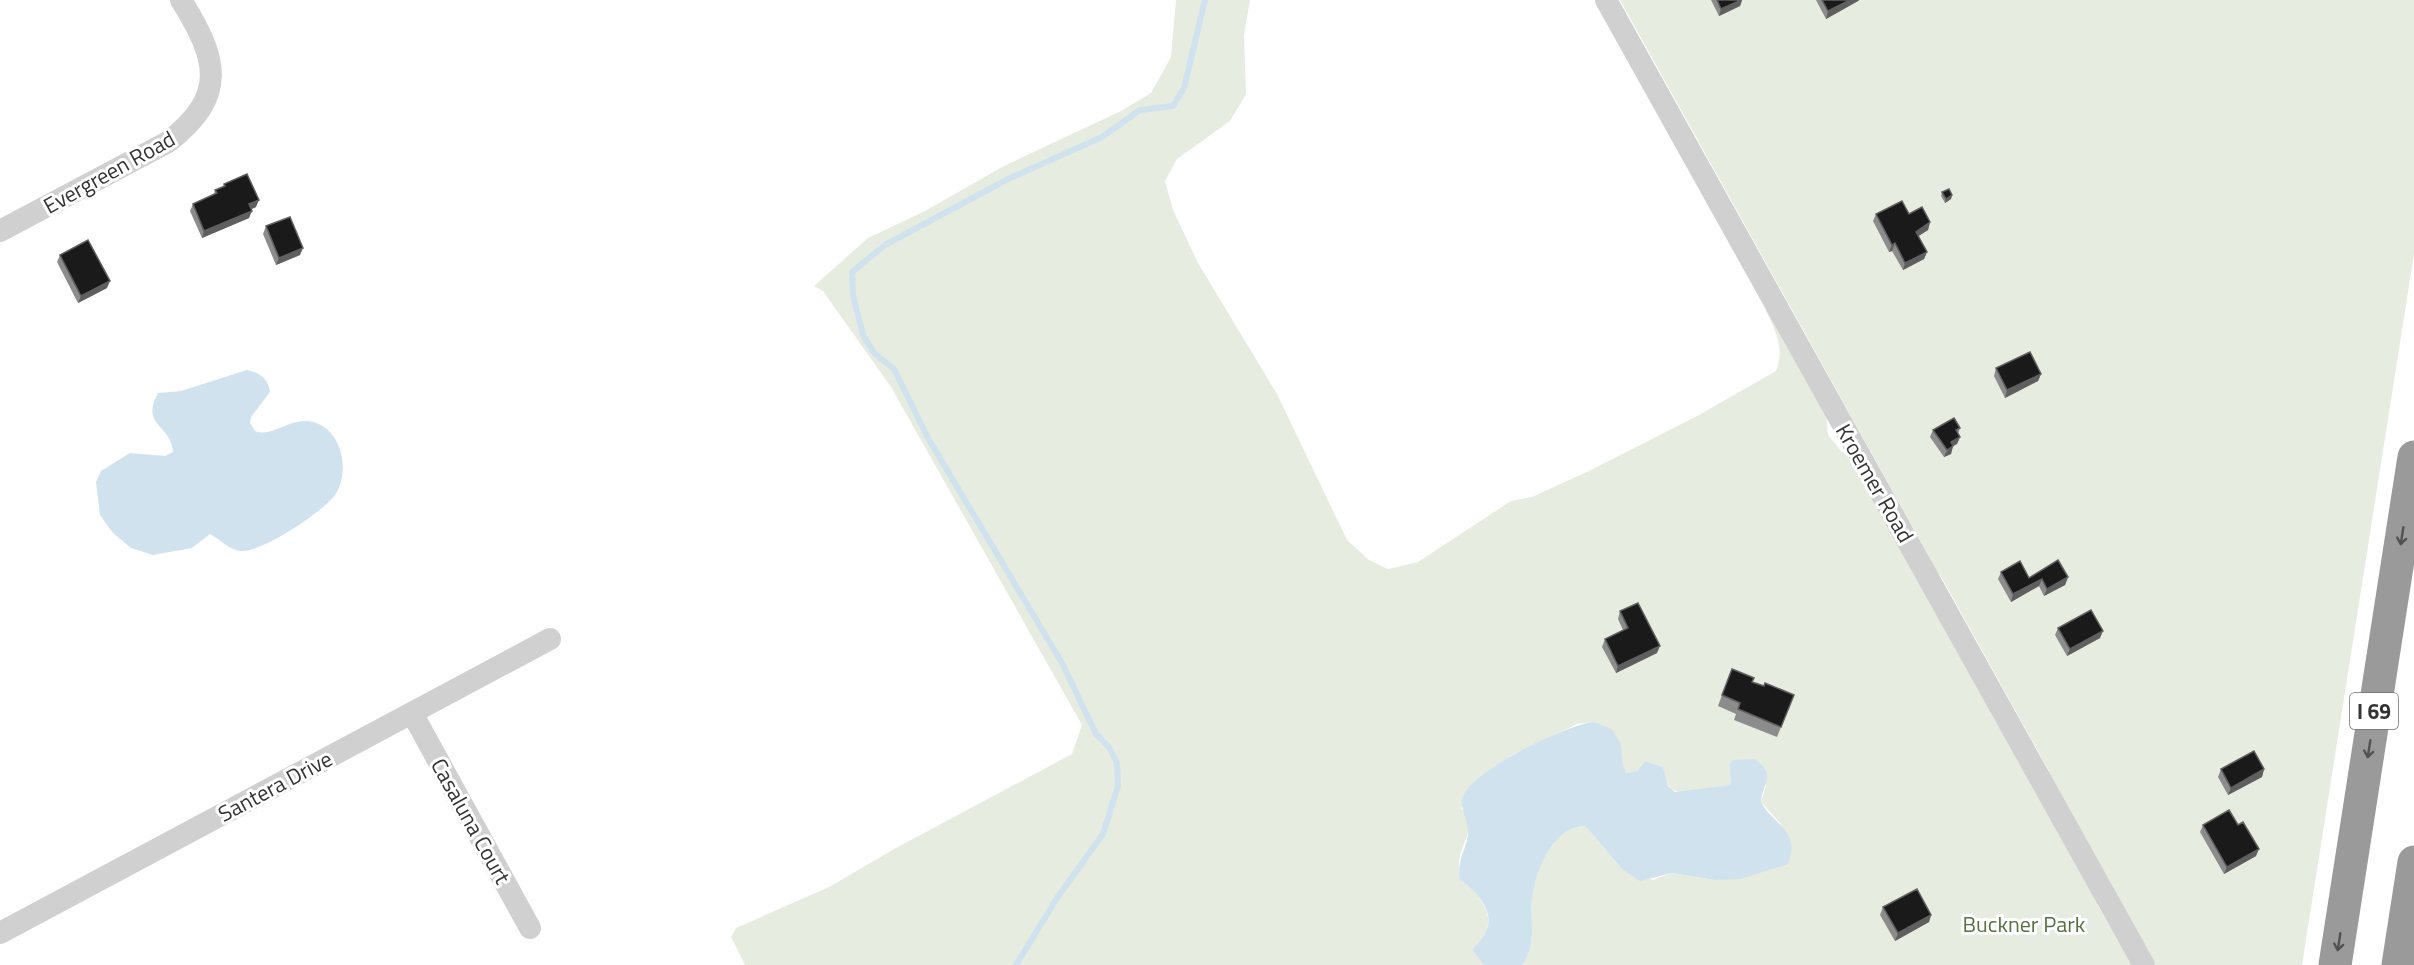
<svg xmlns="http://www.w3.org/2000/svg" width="2414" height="965" font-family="'Titillium Web',sans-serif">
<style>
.green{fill:#e6ecdf;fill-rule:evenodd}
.water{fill:#cfe2ee}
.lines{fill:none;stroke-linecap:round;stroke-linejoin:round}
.stream{stroke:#cfe2ee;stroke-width:6}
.minor{stroke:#d0d0d0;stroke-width:22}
.highway{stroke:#9a9a9a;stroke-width:33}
.wall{fill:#8c8c8c}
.shaded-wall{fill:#5f5f5f}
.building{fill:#1a1a1a;stroke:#5f5f5f;stroke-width:1.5}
.oneway{stroke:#525252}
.labels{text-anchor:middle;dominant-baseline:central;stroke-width:6;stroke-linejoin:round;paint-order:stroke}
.shield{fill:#fff;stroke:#707070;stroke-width:1.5}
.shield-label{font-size:21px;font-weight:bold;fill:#333}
.street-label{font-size:22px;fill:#333;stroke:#fff}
.park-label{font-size:22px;fill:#56703f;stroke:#fff}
</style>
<rect width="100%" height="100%" fill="#fff"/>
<path class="green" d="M1176,0H1250L1244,35L1246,94L1230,121L1177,159L1165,181L1173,210L1198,263L1277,394L1347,540L1369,560L1388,569L1418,562L1511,501L1532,497L1589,471L1699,415L1776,371C1786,346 1773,327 1763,304L1826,412L1828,435L1842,452L1855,458L1931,560L1620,0H2414V254L2302,965H2156L2075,821L2098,906L2132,965H1522C1539,942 1528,918 1533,892C1539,865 1553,828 1584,826L1588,829L1622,869L1653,880L1672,873L1714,880L1781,824L1761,802L1766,786L1729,765L1731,782L1729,785L1682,792C1667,791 1665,780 1663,767L1645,761L1637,771L1626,773L1593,722L1577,724L1510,756L1461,808C1477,830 1463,838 1459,860C1458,866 1460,873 1460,880C1475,890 1495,911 1486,931C1483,938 1477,944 1472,950L1484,965H745L731,937L736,928L829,887L896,848L1072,754L1082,725L891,387L823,291L814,286L868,238L925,211L1004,166L1121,111L1151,93L1171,57ZM1938,571L2049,771L2045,770L1956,620Z"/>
<path class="water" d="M247,370C260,373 268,378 270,392L251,417L250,423L255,431C275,439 294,411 321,425C344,438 349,474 335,495C323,512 262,552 242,551C230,551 220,539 210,534L192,548L153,555L131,548L113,533L100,515L96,482L101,471L130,453L165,456L173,452C171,423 140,427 158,393L181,391Z
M1593,722L1612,729L1621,745L1623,766L1626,773L1637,771L1645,761L1663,767L1668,786L1675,792L1729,785L1731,782L1729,765L1733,760L1755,759C1777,777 1763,780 1761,802C1774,826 1801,830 1788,864L1740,879L1714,880L1672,873L1640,881L1622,869L1588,829L1584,826C1553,828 1539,865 1533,892C1528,918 1539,943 1522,965H1484L1472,950C1477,944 1483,938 1486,931C1496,911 1475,890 1460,880C1457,863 1463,855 1467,840C1472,823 1458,810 1463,796C1475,769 1564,726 1593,722Z"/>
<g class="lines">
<path class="stream" d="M1016,965L1057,898L1103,834L1118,786L1117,763L1109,747L1096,734L1062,663L928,438L894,369L874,353L863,335L853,295L852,272L885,245L1008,179L1102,137L1140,110L1173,106L1184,88L1205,0"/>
<path class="minor" d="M1606,0L2144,965
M0,231L168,142C229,95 217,58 181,0
M412,713L530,928
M0,933L550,639"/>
<path class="highway" d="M2335,965L2414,457
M2398,965L2414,862"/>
</g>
<path class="wall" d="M1711,0H1742L1740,6L1719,16Z
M1816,0H1859L1858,1L1826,19Z
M224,184L256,207L251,209L249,218L202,238L190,211L193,204L214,195L215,190L223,187Z
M1942,192L1952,195L1951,199L1945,203L1941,196Z
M1876,214H1909L1930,222L1928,230L1918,236L1927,252L1924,259L1903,270L1892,251L1889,252L1873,221Z
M266,226L300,255L276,265L263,234Z
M60,255L107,288L78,303L57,262Z
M1996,368L2041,374L2038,381L2005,398L1994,376Z
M1960,428L1958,434L1960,437L1957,444L1953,446L1951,454L1944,457L1930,437L1933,430Z
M2001,572L2029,578L2068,577L2065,585L2044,596L2039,586L2011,602L1998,579Z
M1620,611L1657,653L1616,673L1602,647L1605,639L1623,630L1618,619Z
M2058,628L2100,638L2067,656L2055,635Z
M1752,682L1764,686L1794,695L1777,737L1734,720L1736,714L1718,706L1722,695Z
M2221,769H2264L2262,777L2228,795L2218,777Z
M2203,825L2256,856L2224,874L2200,832Z
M1883,907L1931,915L1929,922L1895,941L1880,915Z"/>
<path class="shaded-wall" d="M1741,0H1742L1740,6L1719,16L1721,9Z
M1850,0H1859L1858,1L1826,19L1828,11Z
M1952,195L1951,199L1945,203L1946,199Z
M259,200L256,207L246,212L249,204Z
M252,211L249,218L202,238L204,231Z
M1930,222L1928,230L1914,239L1916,232Z
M1895,243L1892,251L1889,252L1892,245Z
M303,248L300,255L276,265L279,258Z
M1927,252L1924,259L1903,270L1905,263Z
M110,281L107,288L78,303L81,296Z
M2041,374L2038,381L2005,398L2007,390Z
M1960,437L1957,444L1953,446L1951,454L1944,457L1951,442Z
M2068,577L2065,585L2044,596L2047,589Z
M2042,579L2039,586L2011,602L2013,594Z
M2103,631L2100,638L2067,656L2070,649Z
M1660,646L1657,653L1616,673L1618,666Z
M2264,769L2262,777L2228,795L2231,788Z
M2259,849L2256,856L2224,874L2227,867Z
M1931,915L1929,922L1895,941L1898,933Z"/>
<path class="building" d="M1717,0H1741L1721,9Z
M1822,0H1850L1828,11Z
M247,174L259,200L249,204L252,211L204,231L193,204L217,193L215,190L225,186L224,184Z
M1949,189L1952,195L1946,199L1942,192Z
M1902,201L1909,214L1922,207L1930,222L1916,232L1927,252L1905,263L1895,243L1892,245L1876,214Z
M290,217L303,248L279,258L266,226Z
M88,240L110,281L81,296L60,255Z
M2030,352L2041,374L2007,390L1996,368Z
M1954,418L1960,428L1956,430L1960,437L1951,442L1953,446L1947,450L1933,430Z
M2058,560L2068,577L2047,589L2042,579L2013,594L2001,572L2020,561L2029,578Z
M1638,603L1660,646L1618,666L1605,639L1628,628L1620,611Z
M2091,610L2103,631L2070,649L2058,628Z
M1732,669L1754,678L1752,682L1764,686L1765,683L1794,695L1781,727L1738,709L1740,703L1722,695Z
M2254,751L2264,769L2231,788L2221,769Z
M2229,810L2238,825L2243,822L2259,849L2227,867L2203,825Z
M1917,889L1931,915L1898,933L1883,907Z"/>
<defs><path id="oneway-shaft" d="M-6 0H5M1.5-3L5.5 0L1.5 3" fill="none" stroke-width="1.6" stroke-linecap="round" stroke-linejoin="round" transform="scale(1.5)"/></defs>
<g class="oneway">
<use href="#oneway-shaft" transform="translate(2402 536) rotate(99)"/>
<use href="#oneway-shaft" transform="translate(2369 749) rotate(99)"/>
<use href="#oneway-shaft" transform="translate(2339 942) rotate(99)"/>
</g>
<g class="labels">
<rect class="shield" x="2350" y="693" width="48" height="36" rx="4.5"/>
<g class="shield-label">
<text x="2374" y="711">I 69</text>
</g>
<g class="street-label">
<text transform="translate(109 172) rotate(-29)">Evergreen Road</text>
<text transform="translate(1875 483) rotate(60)">Kroemer Road</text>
<text transform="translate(275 786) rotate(-28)">Santera Drive</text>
<text transform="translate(471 821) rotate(61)">Casaluna Court</text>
</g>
<g class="park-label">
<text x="2024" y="924">Buckner Park</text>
</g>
</g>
</svg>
